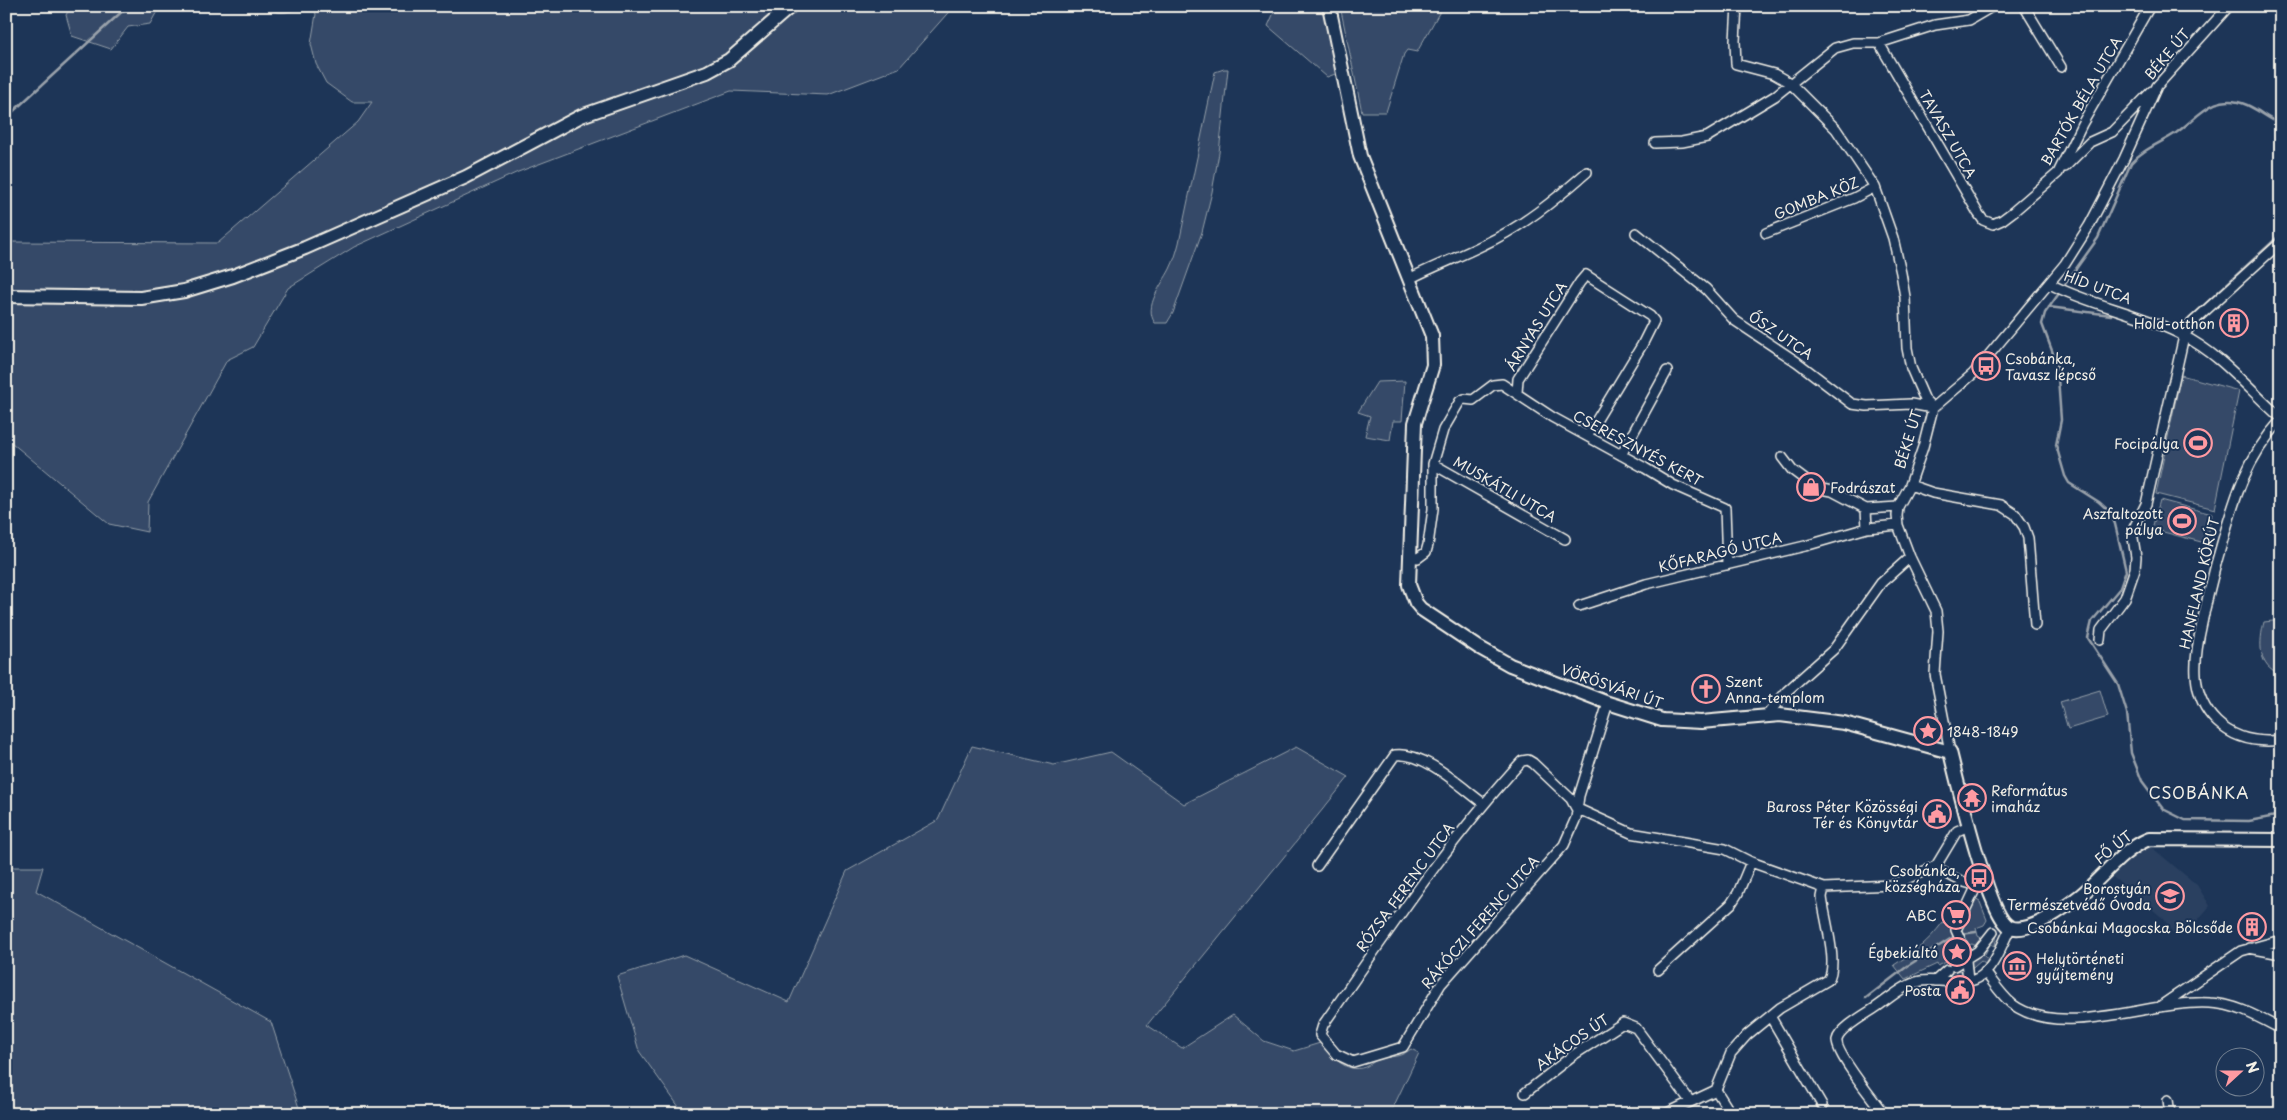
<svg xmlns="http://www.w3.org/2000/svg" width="2287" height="1120" font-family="'Playpen Sans',sans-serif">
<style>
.built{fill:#2a4060}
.green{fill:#354a67;stroke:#949ea8}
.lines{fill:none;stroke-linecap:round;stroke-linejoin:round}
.stream{stroke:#9aa2ab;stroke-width:2.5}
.street-casing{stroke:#f4f1e8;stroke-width:12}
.secondary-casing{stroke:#f4f1e8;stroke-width:16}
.street{stroke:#1d3557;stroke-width:9}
.secondary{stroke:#1d3557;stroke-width:12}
.labels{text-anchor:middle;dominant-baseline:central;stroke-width:4;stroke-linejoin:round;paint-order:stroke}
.street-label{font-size:14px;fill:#f4f1e8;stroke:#1d3557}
.poi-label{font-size:14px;fill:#f4f1e8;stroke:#1d3557;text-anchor:end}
.quarter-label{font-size:16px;letter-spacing:1px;fill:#f4f1e8;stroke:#1d3557}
</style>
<rect width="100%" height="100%" fill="#1d3557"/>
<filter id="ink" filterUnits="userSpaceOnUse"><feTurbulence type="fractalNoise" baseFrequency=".02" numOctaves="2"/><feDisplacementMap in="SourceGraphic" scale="10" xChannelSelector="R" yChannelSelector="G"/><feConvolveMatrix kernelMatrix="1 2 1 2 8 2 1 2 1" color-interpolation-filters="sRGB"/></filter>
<g filter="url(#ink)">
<path class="built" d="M2149,845L2197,885L2210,906L2196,922L2174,935L2164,919L2109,874Z"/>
<path class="green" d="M71,6H160L150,24L128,27L111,49L72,36L66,15Z
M268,6H306C294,10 277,18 268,6Z
M312,6H954L899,68L828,95L731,91L518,172L354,247L288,288L253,347L227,360L148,502L147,532L109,524L6,438V246L12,242L218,243L358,122L372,102H352L326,83L316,64L311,44L316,14Z
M1277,6H1325L1338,73L1327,77L1268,26Z
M1340,6H1443L1417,52L1407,50L1404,54L1386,112H1362Z
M1224,69H1228L1219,153L1212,192L1202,232L1173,313L1167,323H1155C1143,306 1162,285 1170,269C1174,261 1177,251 1179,243L1215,72Z
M2181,375L2239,391L2215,509L2156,494Z
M1405,381L1402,421H1393L1390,440L1365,436L1370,416L1358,412L1377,382Z
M2160,500L2212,514L2205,543L2152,529Z
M2281,620V675C2257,667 2259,642 2264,622Z
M2100,690L2108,717L2068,729L2060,702Z
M972,746L1054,765L1111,752L1184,804L1296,747L1349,777L1147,1025L1182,1048L1233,1015L1264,1041L1294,1051L1320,1043C1332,1056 1346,1074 1365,1067C1370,1065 1374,1061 1379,1059C1393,1055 1398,1059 1411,1049L1419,1053L1390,1114H684L639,1051L617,976L684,955L789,1002L847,871L938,820Z
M6,867H43L36,891L271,1022L301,1114H6Z
M1973,898L1980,902L1987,920L1984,925L1976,928L1978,936L1983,939L1979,947L1972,944L1965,946L1958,932Z
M1943,922L1956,926L1962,947L1957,955H1955L1952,959L1938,966L1937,964L1905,979L1894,965C1917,950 1927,943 1943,922Z
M1997,934L1995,946L1990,944L1984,956L1988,959L1985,964L1981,961L1968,972L1967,967L1973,958H1977L1994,935Z
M1947,969L1948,972L1955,970L1963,971L1965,979L1929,977Z"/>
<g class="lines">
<path class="stream" d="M6,118L128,6
M2063,287L2098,238L2131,163C2143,149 2161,143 2176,133C2199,117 2214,91 2247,105C2259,110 2268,119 2281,124
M2060,292L2045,313L2042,324L2057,364L2061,420L2056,445L2065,476L2069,483L2099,502L2110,512L2115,524L2126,571L2120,588L2092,621L2088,638L2118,684L2127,713L2131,753L2142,781L2163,809L2185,820L2249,821L2281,815
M2049,307L2111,315
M2177,325H2181L2189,319L2281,234
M1961,934L1976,932
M1866,998L1909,965L1955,936"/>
<defs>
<path id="street" d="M1737,6L1735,41L1736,64L1774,74L1790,83L1836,129L1875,187L1893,238L1901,273L1905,297L1907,348L1911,368L1925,400L1933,408
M2024,6L2061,67
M1879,43L1978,213L1983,220L1993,224L2002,220L2014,211L2058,173L2082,124L2150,6
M1655,143L1682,142L1707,137L1775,96L1835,48L1853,43H1879L1935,25L1969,20L1993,6
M2065,167L2090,142L2112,132L2152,91
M1636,233L1706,289L1734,320L1797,362L1852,404L1867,406L1911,404L1932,408
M1766,233L1854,198L1875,187
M1409,279C1434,266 1459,257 1483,245C1522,227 1555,200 1587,172
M2050,284C2092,306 2140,313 2182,335C2222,355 2248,389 2281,418
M1517,393L1518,379L1580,282L1586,275L1650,316L1654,321L1642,345L1587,436
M2281,420C2241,464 2232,509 2216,564C2211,584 2206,603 2202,623C2194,658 2189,695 2217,722C2235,739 2257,743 2281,740
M1621,455L1667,371
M1782,457L1792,470L1816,488L1832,491L1866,509
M1433,464L1565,539
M1910,485L1933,493L2001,505L2015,514L2024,527L2028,538L2035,625
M1866,509L1898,507
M1866,509L1867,528
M1410,557L1418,558L1426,552L1428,545L1433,509V464L1443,430L1460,401L1464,399L1473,400L1493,385L1502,384L1552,417L1645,468L1673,485L1725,508L1727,565
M1579,606L1646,584L1805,546L1867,528L1898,525
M2100,640L2101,630L2125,598L2135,569L2136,557L2132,532L2146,504L2184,336L2193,322L2281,242
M1608,703L1579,796L1576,818L1564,845L1441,984L1403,1047L1353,1062L1336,1054L1320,1035L1323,1025C1386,935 1447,842 1522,761L1528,760L1533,763L1571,799L1576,808L1631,833L1725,849L1751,862L1824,888L1892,885L1936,866L1957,831L1969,826
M1767,715L1787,691L1834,649L1881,583L1910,557
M1950,752L1935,674L1938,631L1936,611L1910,557L1898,525L1897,516L1898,507L1910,485L1923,447L1933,408L1973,374L2065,264L2089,226L2124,159L2157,86L2229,6
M1317,866L1395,755C1424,751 1461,787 1483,803
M1936,866C1949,876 1965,885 1981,885
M2249,948L2281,954
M1954,966L1978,951L1993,932
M1658,970L1731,904L1738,893L1751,862
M1985,972C1994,983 2001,995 2012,1004C2062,1041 2153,999 2210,1003C2236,1004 2258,1017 2281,1029
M1935,981L1947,970
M1968,981L1965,950L1956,930L1977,885
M2162,1005L2241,951L2281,940
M1770,1016L1822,1105
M1716,1090L1731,1114
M1525,1093L1572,1056L1623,1023L1636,1028L1690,1101
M2168,1100L2170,1114
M1665,1114L1716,1090L1731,1053L1747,1035L1780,1008L1828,980C1839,964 1824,917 1822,897L1824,888
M1884,1114C1875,1102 1835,1053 1837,1040C1839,1029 1866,1014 1875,1008C1889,999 1904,984 1921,981C1939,978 1961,987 1978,978C1994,970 2002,943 2011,927"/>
<path id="secondary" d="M1329,6L1360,156L1432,336L1433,365L1415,423L1409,585L1416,603L1421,609L1478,647L1510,665L1608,703L1662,720L1701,722L1780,715L1844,723L1950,752C1957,780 1989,918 2010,927C2029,935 2067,906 2081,895C2103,877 2122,850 2149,839L2281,840
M6,296L141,298L184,291L233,276L305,248L466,177L581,116L707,72L729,60L791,6"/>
</defs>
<use href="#street" class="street-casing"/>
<use href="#secondary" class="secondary-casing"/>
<use href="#street" class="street"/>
<use href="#secondary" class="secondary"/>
</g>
</g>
<defs>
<symbol id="building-ring" viewBox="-11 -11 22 22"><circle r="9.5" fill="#1d3557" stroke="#ff9aa2" stroke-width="1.5"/><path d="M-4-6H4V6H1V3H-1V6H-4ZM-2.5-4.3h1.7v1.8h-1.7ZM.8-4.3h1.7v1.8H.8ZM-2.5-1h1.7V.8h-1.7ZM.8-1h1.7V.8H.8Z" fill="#ff9aa2"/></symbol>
<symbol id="bus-ring" viewBox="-11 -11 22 22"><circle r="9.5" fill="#1d3557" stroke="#ff9aa2" stroke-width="1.5"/><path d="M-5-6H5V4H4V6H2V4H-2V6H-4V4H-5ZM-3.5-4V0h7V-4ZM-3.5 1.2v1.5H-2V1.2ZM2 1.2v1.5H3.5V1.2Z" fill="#ff9aa2"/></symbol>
<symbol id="stadium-ring" viewBox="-11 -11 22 22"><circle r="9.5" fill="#1d3557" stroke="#ff9aa2" stroke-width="1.5"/><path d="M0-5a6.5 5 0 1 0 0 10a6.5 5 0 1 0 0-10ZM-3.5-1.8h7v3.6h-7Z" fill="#ff9aa2"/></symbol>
<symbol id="shop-ring" viewBox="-11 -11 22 22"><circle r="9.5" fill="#1d3557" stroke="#ff9aa2" stroke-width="1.5"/><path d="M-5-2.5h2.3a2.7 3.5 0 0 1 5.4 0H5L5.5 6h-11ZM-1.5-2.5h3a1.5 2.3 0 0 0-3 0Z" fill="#ff9aa2"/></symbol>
<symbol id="church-ring" viewBox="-11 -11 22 22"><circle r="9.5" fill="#1d3557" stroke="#ff9aa2" stroke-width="1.5"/><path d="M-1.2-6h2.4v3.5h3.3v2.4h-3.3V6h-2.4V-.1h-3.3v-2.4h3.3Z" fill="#ff9aa2"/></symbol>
<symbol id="sight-ring" viewBox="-11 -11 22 22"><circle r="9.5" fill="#1d3557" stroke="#ff9aa2" stroke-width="1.5"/><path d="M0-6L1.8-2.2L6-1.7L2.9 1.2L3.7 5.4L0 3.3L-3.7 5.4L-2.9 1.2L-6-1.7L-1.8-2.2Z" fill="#ff9aa2"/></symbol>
<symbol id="temple-ring" viewBox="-11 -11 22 22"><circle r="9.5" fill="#1d3557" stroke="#ff9aa2" stroke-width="1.5"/><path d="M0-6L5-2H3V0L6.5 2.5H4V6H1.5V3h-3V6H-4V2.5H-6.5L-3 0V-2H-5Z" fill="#ff9aa2"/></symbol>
<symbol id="civic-ring" viewBox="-11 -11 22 22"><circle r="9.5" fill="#1d3557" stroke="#ff9aa2" stroke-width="1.5"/><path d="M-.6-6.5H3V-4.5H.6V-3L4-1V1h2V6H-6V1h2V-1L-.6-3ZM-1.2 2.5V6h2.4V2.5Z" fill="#ff9aa2"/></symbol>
<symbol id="school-ring" viewBox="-11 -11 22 22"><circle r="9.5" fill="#1d3557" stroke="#ff9aa2" stroke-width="1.5"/><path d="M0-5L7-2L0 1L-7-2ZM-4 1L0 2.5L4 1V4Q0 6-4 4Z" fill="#ff9aa2"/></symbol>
<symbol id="supermarket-ring" viewBox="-11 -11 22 22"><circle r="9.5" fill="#1d3557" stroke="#ff9aa2" stroke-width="1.5"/><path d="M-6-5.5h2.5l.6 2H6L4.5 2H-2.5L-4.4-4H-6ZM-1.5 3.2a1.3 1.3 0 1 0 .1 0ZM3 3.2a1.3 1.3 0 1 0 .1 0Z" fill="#ff9aa2"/></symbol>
<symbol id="museum-ring" viewBox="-11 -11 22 22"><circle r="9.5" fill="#1d3557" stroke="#ff9aa2" stroke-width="1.5"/><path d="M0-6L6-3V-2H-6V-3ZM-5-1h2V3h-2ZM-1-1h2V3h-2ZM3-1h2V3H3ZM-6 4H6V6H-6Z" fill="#ff9aa2"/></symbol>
</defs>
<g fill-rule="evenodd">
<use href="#building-ring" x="2218" y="307" width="32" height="32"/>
<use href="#bus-ring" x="1970" y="350" width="32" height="32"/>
<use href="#stadium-ring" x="2182" y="427" width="32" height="32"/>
<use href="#shop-ring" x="1795" y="471" width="32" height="32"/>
<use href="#stadium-ring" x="2166" y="505" width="32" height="32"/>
<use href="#church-ring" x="1690" y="673" width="32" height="32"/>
<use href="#sight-ring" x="1912" y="715" width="32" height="32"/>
<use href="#temple-ring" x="1956" y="782" width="32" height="32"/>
<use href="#civic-ring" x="1921" y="798" width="32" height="32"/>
<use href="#bus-ring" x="1963" y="862" width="32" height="32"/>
<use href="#school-ring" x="2154" y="880" width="32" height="32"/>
<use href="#supermarket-ring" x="1940" y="899" width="32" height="32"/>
<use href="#building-ring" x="2236" y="911" width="32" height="32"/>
<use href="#sight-ring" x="1941" y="936" width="32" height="32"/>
<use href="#museum-ring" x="2001" y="950" width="32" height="32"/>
<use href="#civic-ring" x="1944" y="974" width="32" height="32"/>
</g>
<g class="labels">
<g class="street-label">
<text transform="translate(2167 54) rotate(-50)">BÉKE ÚT</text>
<text transform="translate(2081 101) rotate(-60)">BARTÓK BÉLA UTCA</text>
<text transform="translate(1948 134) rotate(60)">TAVASZ UTCA</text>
<text transform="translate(1816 198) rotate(-22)">GOMBA KÖZ</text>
<text transform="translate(2098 287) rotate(20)">HÍD UTCA</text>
<text transform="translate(1536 326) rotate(-58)">ÁRNYAS UTCA</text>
<text transform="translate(1781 335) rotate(34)">ŐSZ UTCA</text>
<text transform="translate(1908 439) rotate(-73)">BÉKE ÚT</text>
<text transform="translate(1638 448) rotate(28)">CSERESZNYÉS KERT</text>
<text transform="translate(1505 489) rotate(30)">MUSKÁTLI UTCA</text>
<text transform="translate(1720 552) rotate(-14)">KŐFARAGÓ UTCA</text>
<text transform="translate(2199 583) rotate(-77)">HANFLAND KÖRÚT</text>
<text transform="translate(1612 686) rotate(19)">VÖRÖSVÁRI ÚT</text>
<text transform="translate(2113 847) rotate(-39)">FŐ ÚT</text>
<text transform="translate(1405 887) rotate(-54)">RÓZSA FERENC UTCA</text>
<text transform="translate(1480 922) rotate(-49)">RÁKÓCZI FERENC UTCA</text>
<text transform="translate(1572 1042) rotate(-35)">AKÁCOS ÚT</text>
</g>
<g class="poi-label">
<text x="2215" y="323">Hold-otthon</text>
<text x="2005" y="358" text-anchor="start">Csobánka,<tspan x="2005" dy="16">Tavasz lépcső</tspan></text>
<text x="2179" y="443">Focipálya</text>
<text x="1830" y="487" text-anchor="start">Fodrászat</text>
<text x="2163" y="513">Aszfaltozott<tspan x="2163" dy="16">pálya</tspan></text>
<text x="1725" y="681" text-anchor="start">Szent<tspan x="1725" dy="16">Anna-templom</tspan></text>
<text x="1947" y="731" text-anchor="start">1848-1849</text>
<text x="1991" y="790" text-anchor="start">Református<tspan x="1991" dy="16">imaház</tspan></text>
<text x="1918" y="806">Baross Péter Közösségi<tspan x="1918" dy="16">Tér és Könyvtár</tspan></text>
<text x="1960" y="870">Csobánka,<tspan x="1960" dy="16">községháza</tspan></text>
<text x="2151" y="888">Borostyán<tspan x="2151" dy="16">Természetvédő Óvoda</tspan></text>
<text x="1937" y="915">ABC</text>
<text x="2233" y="927">Csobánkai Magocska Bölcsőde</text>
<text x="1938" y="952">Égbekiáltó</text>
<text x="2036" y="958" text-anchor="start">Helytörténeti<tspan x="2036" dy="16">gyűjtemény</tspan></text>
<text x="1941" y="990">Posta</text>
</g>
<g class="quarter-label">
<text x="2199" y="792">CSOBÁNKA</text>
</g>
</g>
<rect width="2287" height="1120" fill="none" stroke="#1d3557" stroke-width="25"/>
<rect x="12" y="12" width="2262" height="1095" fill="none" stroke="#f4f1e8" stroke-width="2" filter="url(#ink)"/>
<g transform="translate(2240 1072) rotate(69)"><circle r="24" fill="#1d3557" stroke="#738091"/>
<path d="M0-4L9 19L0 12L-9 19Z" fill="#ff9aa2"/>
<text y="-8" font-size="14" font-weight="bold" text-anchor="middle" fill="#f4f1e8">N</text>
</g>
</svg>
